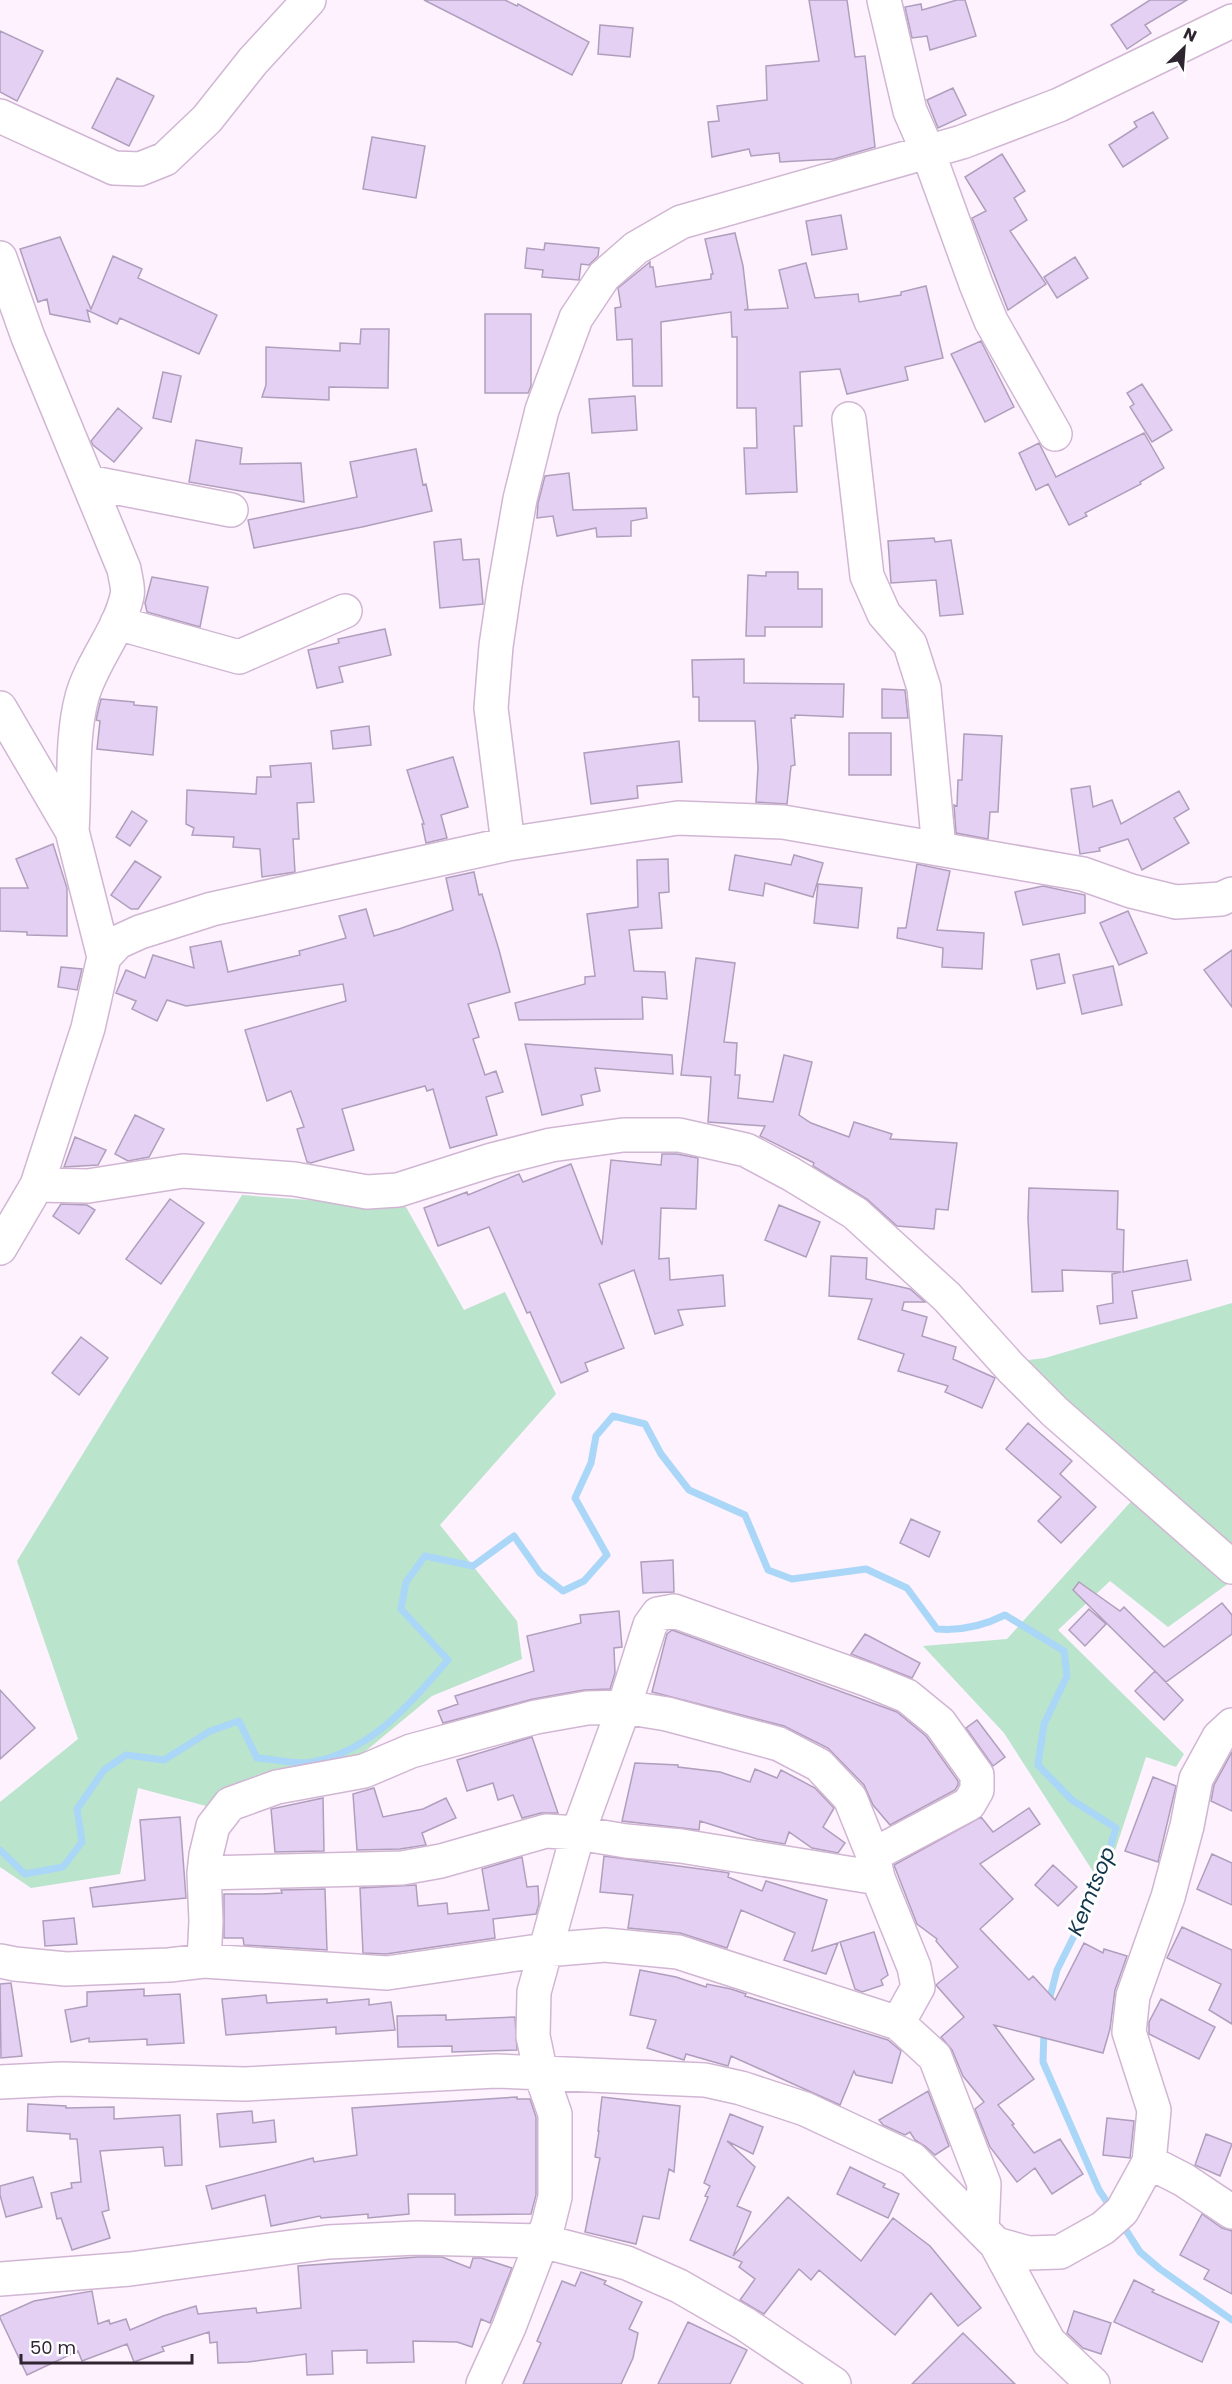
<svg xmlns="http://www.w3.org/2000/svg" width="1232" height="2384" font-family="Poppins,sans-serif">
<style>
.green{fill:#bae4cb}
.lines{fill:none;stroke-linecap:round;stroke-linejoin:round}
.stream{stroke:#aad7f7;stroke-width:7}
.building{fill:#e4d0f2;stroke:#b09ebd;stroke-width:1.5}
.minor-casing{stroke:#d1b6d3;stroke-width:36}
.minor{stroke:#fff;stroke-width:33}
.labels{text-anchor:middle;dominant-baseline:central;stroke-width:6;stroke-linejoin:round;paint-order:stroke}
.water-label{font-size:21px;font-style:italic;fill:#11354b;stroke:#fff}
</style>
<rect width="100%" height="100%" fill="#fef2fe"/>
<path class="green" d="M242,1195L406,1207L464,1310L505,1292L556,1394L440,1525L517,1621L522,1659L432,1696L344,1769L260,1774L206,1806L138,1788L120,1874L31,1888L0,1867V1802L78,1739L17,1561Z
M1232,1303V1585L1229,1583L1168,1627L1110,1581L1058,1630L1184,1754L1176,1767L1146,1757L1103,1887L1004,1733L923,1646L1007,1639L1136,1496L987,1365L1045,1358Z"/>
<g class="lines">
<path class="stream" d="M0,1850L25,1874L63,1867L82,1842L77,1809L104,1770L126,1755L164,1760L210,1731L239,1721L257,1758C273,1759 299,1765 313,1762C371,1751 411,1703 448,1660L401,1609L406,1582L425,1556L473,1566L514,1536L540,1573L563,1591L584,1581L607,1555L575,1498L591,1463L596,1436L613,1416L645,1424L661,1454L689,1490L745,1515L768,1570L792,1579L866,1569L907,1588L937,1629C961,1631 983,1626 1005,1615L1064,1651L1067,1676L1044,1724L1038,1765L1072,1800L1116,1828L1095,1894L1057,1970L1049,2001
M1044,2030L1043,2062L1099,2190L1111,2208
M1122,2224L1140,2252L1160,2269L1232,2320"/>
</g>
<path class="building" d="M424,0H505L517,6L518,4L589,42L572,75Z
M809,0H847L855,57L865,56L875,147L834,159L780,162L779,153L751,156L749,149L712,157L708,122L719,121L717,106L767,100L766,66L819,61Z
M957,0H965L976,36L930,50L927,36L912,38L905,7L921,4L922,10Z
M1150,0H1187L1145,25L1151,33L1127,49L1111,25Z
M600,25L633,28L630,57L598,54Z
M0,31L43,51L17,101L0,92Z
M117,78L154,96L129,146L92,128Z
M953,88L966,115L938,128L927,100Z
M1153,112L1168,138L1123,167L1109,145L1137,127L1134,122Z
M372,137L425,146L416,198L363,189Z
M1002,154L1025,191L1014,198L1027,220L1010,231L1046,284L1008,310L972,218L986,211L965,177Z
M841,215L847,249L812,255L806,221Z
M735,233L743,266L748,309L744,310L788,308L779,270L806,263L815,298L858,294L859,302L901,295V292L926,286L943,358L905,367L908,380L847,394L840,369L800,372L802,426H794L797,492L746,494L744,448H757L756,408H737V337H732L731,312L661,322L662,386H633L632,339L617,340L615,308L621,307L618,288L650,262V267H653L656,287L711,279V274H713L705,239Z
M60,237L91,309L113,256L142,269L138,278L217,315L199,354L120,318L117,324L87,310L90,322L50,314L47,299L38,302L20,249Z
M545,243L599,248L598,256L589,265L581,264L579,280L542,277L543,270L525,268L527,248L544,250Z
M1075,257L1088,278L1057,298L1044,277Z
M485,314H531V386L528,393H485Z
M361,329H389L388,388L329,387V400L262,397L266,385V347L340,351V343L360,344Z
M981,341L1014,407L985,422L951,354Z
M163,372L181,376L171,422L153,418Z
M1142,384L1172,430L1152,442L1130,407L1134,404L1127,393Z
M635,396L637,430L592,433L589,399Z
M118,408L142,428L114,462L93,445L91,441Z
M1144,433L1164,468L1140,482L1141,484L1085,513L1087,516L1069,525L1048,484L1036,490L1019,453L1039,443L1056,477Z
M196,440L242,448L240,464L301,463L304,502L189,482Z
M416,449L423,485L426,484L432,511L362,527L254,548L248,520L357,497L350,462Z
M569,473L573,510L646,508L647,518L631,521V536L597,537L596,528L557,536L553,516L537,518L538,503L545,476Z
M934,538L935,542L951,540L963,614L940,616L936,580L891,583L888,541Z
M461,539L463,560L479,559L483,604L440,608L434,542Z
M766,572H798V589H822V627H765V636H746L748,575L766,576Z
M152,577L208,587L200,627L147,612L145,603Z
M385,629L391,655L339,667L343,682L317,688L308,650L339,643L338,639Z
M744,659V683L844,684L843,717L795,715V718H791L795,765L791,766L787,804L756,802L758,768L755,721H699V697H693L692,660Z
M882,689L905,690L908,718H882Z
M101,699L134,702V705L157,707L153,755L97,749L100,721L96,720Z
M369,726L371,745L333,749L331,731Z
M849,733H891V775H849Z
M964,734L1002,736L998,812H990L988,839L956,833L954,805L957,806L958,780H962Z
M679,741L682,782L637,786L638,798L591,804L584,753Z
M453,757L468,807L441,815L447,838L426,843L422,824H424L407,770Z
M311,763L314,802L297,803L299,839H293L295,872L262,877L260,849L233,847L234,837L192,835L194,828L186,824L187,790L256,794L257,777H271L270,766Z
M1090,786L1093,807L1112,800L1121,824L1179,791L1189,809L1174,818L1189,843L1142,870L1128,839L1099,848L1100,851L1080,854L1071,789Z
M132,811L147,821L130,846L116,837Z
M53,844L67,888V936L27,935V932L0,931V888H28L16,859Z
M735,855L791,865L794,855L823,863L813,897L765,883L763,896L729,890Z
M668,859L669,892L659,893L662,928L629,930L634,971L665,972L667,999L642,997L643,1019L519,1020L515,1003L585,984V977L595,976L587,914L638,907L637,860Z
M135,861L161,877L138,909H131L111,895Z
M917,864L950,871L937,930L984,933L982,969L942,967L943,948L897,938L898,928H906Z
M474,872L479,895L482,894L499,950L510,992L468,1004L479,1037L473,1039L485,1075L496,1071L503,1092L486,1097L497,1135L450,1148L433,1089L427,1091L425,1086L342,1109L354,1150L311,1163L307,1162L297,1129L304,1127L291,1091L267,1101L245,1030L346,1001L343,984L186,1006L167,1000L157,1021L132,1009L136,1001L116,993L126,970L145,978L153,955L194,968L190,947L221,941L228,972L300,955L299,951L346,938L339,916L366,909L374,936L399,929L453,910L446,878Z
M818,884L862,888L858,928L814,923Z
M1043,886L1085,895V913L1023,925L1015,892Z
M1128,911L1147,953L1119,965L1100,923Z
M1232,950V1007L1204,970Z
M1059,954L1065,983L1037,989L1031,960Z
M696,958L735,963L724,1042L737,1043L735,1075H740L738,1098L773,1102L784,1055L812,1062L799,1115L811,1123L849,1137L854,1122L892,1134L890,1139L957,1143L948,1210L936,1209L934,1229L897,1226L867,1199L813,1166L814,1163L760,1136L765,1126L708,1122L711,1077L681,1075Z
M1113,966L1122,1005L1082,1014L1073,975Z
M61,967L82,969L77,990L58,987Z
M525,1044L672,1055L673,1074L595,1068L600,1091L581,1095L583,1105L542,1115Z
M135,1115L164,1129L149,1157L128,1161L115,1154Z
M75,1137L106,1150L98,1165L64,1167Z
M662,1154H677L698,1158L696,1209L661,1208L659,1259L669,1258L670,1280L723,1275L725,1306L678,1310L683,1325L655,1334L634,1270L599,1284L624,1348L585,1363L588,1371L561,1383L530,1312L527,1313L489,1227L438,1246L424,1208L467,1192L468,1195L519,1174L523,1182L571,1164L602,1245L611,1160L661,1165Z
M1029,1188L1118,1191L1117,1229L1124,1230L1123,1272L1187,1260L1191,1280L1132,1291L1137,1318L1100,1324L1097,1306L1113,1303L1112,1274L1121,1272L1062,1270L1063,1291L1032,1292L1028,1219Z
M170,1199L204,1223L161,1284L126,1259Z
M61,1204L87,1205L95,1210L79,1234L53,1216Z
M779,1205L820,1222L806,1257L765,1240Z
M831,1256L867,1258L866,1279L910,1289L925,1302H904L902,1310L927,1317L922,1336L956,1347L953,1359L995,1378L982,1408L945,1392L948,1386L898,1371L904,1354L858,1339L872,1299L829,1296Z
M81,1337L108,1358L79,1395L52,1373Z
M1028,1423L1072,1461L1060,1474L1096,1507L1061,1543L1038,1521L1061,1497L1006,1449Z
M911,1519L940,1532L929,1557L900,1543Z
M673,1560L674,1592L643,1593L641,1562Z
M1079,1582L1120,1611L1124,1607L1164,1647L1222,1603L1232,1615V1634L1166,1682L1073,1590Z
M1089,1609L1106,1624L1085,1646L1069,1630Z
M619,1611L622,1647L614,1648L615,1673L610,1689L584,1690L533,1699L443,1723L438,1711L458,1704L455,1696L534,1671L527,1636L581,1623L580,1615Z
M672,1630L897,1712L926,1736L958,1781V1785L955,1790L890,1825L873,1805L864,1785L828,1748L784,1726L652,1692L667,1634Z
M865,1634L920,1663L912,1678L851,1654Z
M1155,1671L1183,1700L1164,1720L1135,1691Z
M0,1690L35,1728L0,1759Z
M977,1720L1005,1757L993,1766L966,1728Z
M532,1737L558,1813H541L522,1818L513,1795L498,1800L493,1783L467,1791L457,1760Z
M1232,1752V1811L1211,1801L1214,1785Z
M635,1763L678,1765V1767L720,1772L750,1782L755,1769L777,1778L781,1770L815,1788L834,1808L823,1827L845,1843L838,1853L812,1848L789,1832L785,1844L757,1839L700,1821L699,1830L622,1821Z
M1153,1777L1176,1786L1158,1862L1125,1851Z
M374,1788L383,1817L423,1809L446,1798L456,1818L422,1833L426,1845L400,1849L357,1850L353,1794Z
M323,1798L324,1851L275,1852L271,1809Z
M1029,1808L1040,1824L980,1864L1013,1899L980,1929L1029,1980L1033,1976L1055,2000L1084,1943L1103,1953L1104,1949L1127,1956L1115,1990L1110,2029L1103,2053L994,2025L1034,2079L998,2105L1014,2124L1012,2125L1034,2153L1060,2139L1083,2174L1052,2194L1035,2168L1017,2182L990,2147L975,2109L984,2102L963,2076L952,2050L941,2037L964,2017L936,1985L958,1967L936,1941L937,1939L917,1924L894,1865L981,1817L993,1832Z
M180,1817L186,1898L93,1907L90,1888L145,1880L140,1820Z
M1212,1854L1232,1863V1905L1197,1889Z
M604,1856L723,1872L729,1873L728,1877L762,1891L766,1881L827,1900L812,1951L838,1943L826,1974L784,1960L795,1933L741,1910L727,1948L680,1933L628,1928L633,1895L600,1892Z
M522,1857L527,1887L538,1886L539,1904L536,1914L493,1919L495,1938L386,1954L363,1953L360,1888L416,1885L418,1906L447,1903L448,1914L489,1910L482,1869Z
M1053,1865L1077,1887L1058,1906L1035,1885Z
M325,1889L327,1950L244,1945L243,1938H224V1894H262L282,1893L281,1890Z
M74,1918L77,1944L45,1946L43,1921Z
M1182,1927L1232,1950V2024L1209,2010L1221,1984L1167,1958Z
M874,1932L888,1975L881,1980L883,1985L862,1992L855,1989L840,1942Z
M640,1970L676,1977L706,1987L707,1984L731,1989L746,1994L745,1996L888,2040L901,2051L892,2083L856,2075L854,2071L840,2105L731,2056L728,2066L686,2054L684,2060L647,2048L656,2020L630,2015Z
M11,1983L22,2056L1,2058L0,1984Z
M144,1989V1996L180,1994L184,2043L147,2045V2039L89,2042V2038L71,2042L65,2010L87,2006V1992Z
M266,1995L267,2003L327,1999V2003L369,1999V2005L391,2002L395,2030L336,2034V2027L226,2035L222,1999Z
M1161,1999L1215,2027L1199,2059L1149,2034V2022Z
M446,2015V2020L515,2017L517,2050L452,2052V2046L398,2047L397,2016Z
M928,2091L949,2146L935,2155L925,2146L915,2140L910,2132L905,2135L883,2125L879,2120Z
M517,2097V2099H530L536,2117V2195L531,2214L455,2215V2194H408L409,2214L368,2218V2214L321,2218L320,2216L271,2226L265,2195L212,2209L206,2186L313,2158L314,2162L357,2155L352,2108Z
M602,2097L680,2106L674,2172L669,2169L659,2219L643,2216L636,2244L585,2232L600,2158L595,2157L599,2131H598Z
M28,2104L66,2106V2108L114,2107V2119L180,2115L182,2165L165,2166L163,2147L100,2151L109,2210L102,2212L110,2238L72,2250L61,2218L57,2219L51,2193L72,2188L71,2183L81,2182L77,2139H70V2134L27,2131Z
M252,2111L253,2123L274,2120L276,2142L220,2147L217,2114Z
M730,2114L763,2127L753,2154L727,2141L755,2167L737,2206L751,2212L733,2256L788,2197L861,2261L893,2218L930,2246L981,2308L958,2326L931,2293L895,2335L819,2270L811,2280L799,2269L764,2314L740,2300L755,2279L739,2267L742,2262L690,2240L708,2197L705,2196L710,2186L704,2183Z
M1107,2118L1134,2121L1130,2158L1103,2155Z
M1206,2134L1232,2144L1220,2176L1195,2165Z
M850,2167L885,2184L883,2187L899,2194L888,2218L837,2194Z
M33,2177L42,2207L6,2217L0,2195V2186Z
M1202,2214L1222,2228L1232,2231V2294L1204,2279L1209,2270L1180,2255Z
M417,2257H442L470,2268L473,2258H481L512,2268L490,2323L481,2319L472,2347L457,2342L413,2341L414,2362L367,2363V2350L332,2351L333,2374L307,2375L306,2354L248,2362L218,2363L217,2342L210,2343L209,2332L162,2347L164,2351L134,2362L127,2344L82,2361L78,2351L27,2375L0,2318V2316L34,2301L92,2291L98,2324L109,2320L110,2324L126,2319L130,2330L163,2316L196,2306L198,2314L256,2308L257,2313L301,2308L298,2266Z
M581,2272L606,2281L604,2284L642,2302L629,2329L638,2333L633,2358L621,2384H523L541,2343L537,2341L562,2281L575,2286Z
M1134,2280L1154,2290L1152,2292L1219,2322L1202,2362L1114,2322Z
M1074,2311L1111,2323L1101,2354L1083,2348L1067,2333Z
M688,2322L747,2350L730,2384H658Z
M963,2333L1015,2384H912Z"/>
<g class="lines">
<defs>
<path id="minor" d="M884,0L910,111L928,152L976,284L991,321L1055,434
M0,116L114,168L140,169L165,159L207,119L253,61L309,0
M0,258L28,337L124,569C125,577 129,588 127,596C119,632 92,661 82,697C71,737 75,789 72,831
M849,419L867,576L884,614L910,644L924,688L939,849
M88,482L231,510
M117,623L239,657L345,611
M0,708L72,831L104,957L88,1028L37,1185L0,1248
M508,844L491,708L496,646L505,585L520,499L542,410L576,318L604,276L636,248L681,222L962,142L1059,105L1232,21
M104,957L118,942L140,932L212,909L508,844L678,818L783,822L1083,874L1131,891L1176,902L1221,899L1232,894
M37,1185L88,1186L183,1171L294,1179L367,1192L398,1190L492,1160L551,1145L623,1135H679L746,1150L791,1174L855,1213L947,1297L1011,1368L1055,1412L1232,1567
M204,1873L402,1868L441,1861L546,1831L578,1833L626,1841L681,1846L878,1878
M0,1961L15,1964L66,1969L169,1965L204,1961L387,1973L545,1950L605,1945L678,1952L898,2023L935,2057L984,2184L982,2230
M204,1961L206,1921L204,1873L206,1855L213,1826L230,1804L277,1787L364,1771L411,1751L536,1717L587,1708L624,1707L667,1714L779,1744L819,1765L850,1798L873,1855L878,1878L914,1967L918,1987L898,2023
M0,2082L62,2079L245,2084L496,2071L705,2080L741,2088L805,2109L912,2159L996,2244L1049,2342L1093,2384
M1149,2162L1184,2180L1232,2212
M996,2244L1028,2253L1060,2252L1103,2228L1122,2211L1149,2162L1154,2110L1129,2032L1133,1996L1168,1897L1187,1826L1196,1779L1219,1737L1232,1725
M0,2279L130,2269L328,2242L417,2238L542,2241L627,2263L679,2286L745,2324L834,2384
M483,2384L509,2327L548,2225L555,2197V2114L541,2074L533,2036L534,1992L578,1833L624,1707L650,1625L658,1614L674,1611L868,1680L907,1696L940,1723L977,1775V1790L969,1804L873,1855"/>
</defs>
<use href="#minor" class="minor-casing"/>
<use href="#minor" class="minor"/>
</g>
<g class="labels">
<g class="water-label">
<text transform="translate(1091 1891) rotate(-68)">Kemtsop</text>
</g>
</g>
<g transform="translate(1184 48) rotate(25)" stroke="#ffffff" stroke-width="4.5" paint-order="stroke">
<path d="M0-4.5L10 22L0 15L-10 22Z" fill="#2f2530"/>
<text y="-9" font-size="16" font-weight="bold" text-anchor="middle" fill="#2f2530">N</text>
</g>
<path d="M21 2354v9h171v-9" fill="none" stroke="#2f2530" stroke-width="3"/>
<text x="30" y="2354" font-size="18" fill="#2f2530" stroke="#ffffff" stroke-width="4.5" paint-order="stroke">50 m</text>
</svg>
